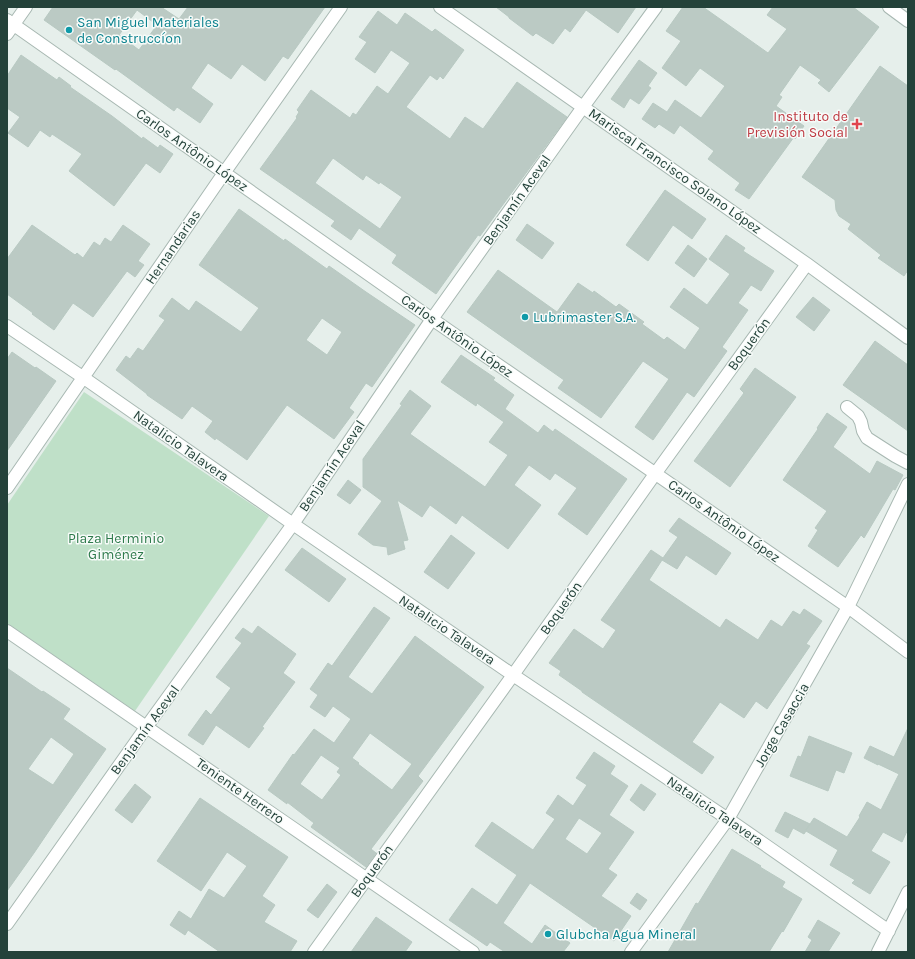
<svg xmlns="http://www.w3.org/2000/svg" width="915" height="959" font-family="Karla,sans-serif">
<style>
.green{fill:#bfe0c8}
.building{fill:#bbcac4;stroke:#b8c9c2;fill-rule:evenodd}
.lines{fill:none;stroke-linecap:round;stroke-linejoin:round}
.minor-casing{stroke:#a8b8b2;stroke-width:14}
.minor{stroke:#fff;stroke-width:12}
.culture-dot{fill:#0f9aa8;stroke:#f7fbf9;stroke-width:1.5}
.health-dot{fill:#e0444e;stroke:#f7fbf9;stroke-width:1.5}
.labels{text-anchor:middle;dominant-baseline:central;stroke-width:3;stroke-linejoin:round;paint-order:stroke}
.culture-label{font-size:14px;fill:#0d838f;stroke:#f7fbf9;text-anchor:start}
.health-label{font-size:14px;fill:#be3a42;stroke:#f7fbf9;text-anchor:end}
.street-label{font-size:14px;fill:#24423a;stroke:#f7fbf9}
.park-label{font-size:14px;fill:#2d7a4b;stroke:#f7fbf9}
</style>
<rect width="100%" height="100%" fill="#e6efeb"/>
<path class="green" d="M84,392L269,516L135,711L7,623V505Z"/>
<path class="building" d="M53,7H161L179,19L188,7H325L288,59L283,56L265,81L242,64L231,79L208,63L191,88L213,104L200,123L177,107L174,111L116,69L115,70L44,20ZM137,10L157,25L139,50L119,35Z
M496,7H636L618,33L586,10L570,32L565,28L553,44L536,33L533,36L509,18V17Z
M683,7H703L768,53L787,29L767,15L773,7H853L879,27L829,92L818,83L821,80L800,65L779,95L782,97L776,106L804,126L795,139L794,137L749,199L735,190L740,183L708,159L714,151L680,125L674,134L659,124L655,128L642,119L653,103L667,112L675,100L701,118L725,86L700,68L686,86L662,68L681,41L666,31Z
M378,11L397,25L405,13L432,32L435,29L464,50L443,79L440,76L437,80L430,75L406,107L450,139L465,117L483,129L517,82L567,117L480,236L478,235L436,294L392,263L397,255L359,228L351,240L331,226L335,221L260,169L297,118L296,117L299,112L297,110L311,90L350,118L353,113L356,115L377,86L388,94L410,63L391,50L375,73L355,59L367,42L359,37ZM333,158L363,180L366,175L379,184L380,182L402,197L380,229L315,183Z
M21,55L57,80L59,77L71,86L70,87L112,116L142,139L143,137L158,148L160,145L173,154L160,173L146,163L114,206L69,171L82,154L52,134L50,137L40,130L28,147L8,133L20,117L7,108V76Z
M639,60L657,73L648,86L651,88L639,104L630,98L624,108L611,99Z
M880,66L908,86V270L904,276L878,258L881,255L848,229L851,224L839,216L836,210L835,200L802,177Z
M665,190L706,219L692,239L673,225L648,261L626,245Z
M239,209L284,241L285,239L327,269L329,266L366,292L415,325L372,387L366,383L349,408L354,412L334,439L287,405L247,460L216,438L215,440L205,432L213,421L192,406L182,419L147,395V394L116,370L126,356L130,359L138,348L143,351L165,320L159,316L172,298L189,311L196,301L241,332L259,308L199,265ZM322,318L342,332L327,355L306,340Z
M527,224L554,243L542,259L516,240Z
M32,225L75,255L77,253L83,258L94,242L100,246L105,238L111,242L123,225L150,244L138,261L144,265L135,277L127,271L93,317L73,303L54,330L32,314L33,313L7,294V259Z
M726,235L745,248L743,251L774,271L761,291L751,285L738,303L748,310L722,347L727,351L694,397L687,392L653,440L635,427L669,379L643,361L601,418L558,388L564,380L467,312L498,270L557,312L578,283L593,293L594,291L616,307L619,304L644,322L642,324L664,340L667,337L685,350L700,328L670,307L684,288L707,305L730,274L709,259Z
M688,245L707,259L694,277L675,263Z
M813,297L830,310L814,331L796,317Z
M875,341L908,365V431L843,385Z
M12,352L35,368L36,367L56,381L7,451V359Z
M461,355L495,378L493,380L514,395L505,409L538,433L544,425L553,432L555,429L627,479L587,535L558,514L577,488L555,473L550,480L529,465L514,485L541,505L508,549L462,515L456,524L430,505L422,517L397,500L408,540L403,541L405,549L388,555L387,547L373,545L358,534L382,501L363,487V459L402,405L400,404L410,390L431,406L410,434L485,487L508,455L489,442L504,422L477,403L476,406L441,382Z
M755,368L796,397L730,487L694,461L744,393L740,389Z
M827,413L847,427L833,447L870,474L877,461L903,475L895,490L893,489L864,538L861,535L838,567L808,546L818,530L815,528L827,511L783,480L818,429L817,428Z
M348,480L361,490L350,504L337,495Z
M679,518L731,553L716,575L686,555L677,569L662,560L649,580L720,628L726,619L758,640L771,620L782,627L793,611L800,615L804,609L822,621L806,644L810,646L767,709L756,701L744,718L720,702L692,742L714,757L702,774L582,692V691L559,675L561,671L549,663L574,629L603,649L616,630L601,620L651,550L663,558L678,537L669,531Z
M451,535L475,553L448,589L424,572Z
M302,548L346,579L329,602L285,570Z
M374,607L390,618L348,677L372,694L415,636L484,687L418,776L423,781L371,849L376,853L366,867L311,827L314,823L287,802V804L268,790L293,754L294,755L314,729L334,743L351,719L333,706L325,717L310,707L318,695L310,689L328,663L332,666ZM370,733L412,764L392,790L358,764L359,763L352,758ZM321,755L340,768L337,772L341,775L322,800L300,784Z
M258,626L296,654L283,673L295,682L262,727L264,728L249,748L216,725L203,745L188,735L206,710L211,715L231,688L216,677L242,643L235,638L243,628L252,634Z
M7,668L42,692L43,691L70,709L63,719L106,749L57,819L34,853L7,891ZM51,737L74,754L53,785L28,769Z
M908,728V829L902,842L883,832L871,851L890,862L870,894L852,883L855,880L830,865L838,850L806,831L804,834L793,828L788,838L775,831L785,812L810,824L806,830L814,818L847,837L860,817L859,816L867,802L881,810L899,774L878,764V765L864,758L870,746L894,757Z
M809,736L852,753L844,773L836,770L828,791L790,776L798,756L801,757Z
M594,752L615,766L610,774L628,786L609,815L634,832L608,869L617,875L601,896L631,916L614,941L530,883L503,923L532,944L545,925L570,943L563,952H505L490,942L487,946L449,920L472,888L497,905L517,875L475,846L492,822L533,850L555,819L546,813L558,795L573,806L587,785L576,778ZM579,818L602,833L587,854L565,839Z
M135,784L151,797L132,823L115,810Z
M641,784L656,794L644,811L630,800Z
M200,798L288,857L262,896L275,905L264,922L297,941L290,952H220L188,930L185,935L170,925L179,911L191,919L209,889L224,898L247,866L227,852L201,891L157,861Z
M732,849L761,866L760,867L785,882L782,887L802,899L783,932L782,931L769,952H668L696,903L698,904Z
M327,884L337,892L318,918L307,910Z
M637,893L647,900L640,910L630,903Z
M376,917L412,942L405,952H351Z
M818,920L840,933L828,952H805L812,940L808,937Z"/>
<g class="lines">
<defs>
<path id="minor" d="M440,7L807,264L908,338
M889,7L908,21
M7,20L432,319L848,607L908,652
M7,34L26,7
M7,326L84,378L293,524L513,675L728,819L889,931
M847,407L858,416L861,422L863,431L867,438L895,456L908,463
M7,488L224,173L341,7
M7,631L473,952
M7,924L147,726L293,524L432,319L583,107L656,7
M314,952L513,675L655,474L807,264
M631,952L728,819L848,607L908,484
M878,952L908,892"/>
</defs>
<use href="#minor" class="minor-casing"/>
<use href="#minor" class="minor"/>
</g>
<g class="culture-dot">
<circle cx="69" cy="30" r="4"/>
<circle cx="525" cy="317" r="4"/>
<circle cx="548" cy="934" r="4"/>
</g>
<path class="health-dot" d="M855 118h4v4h4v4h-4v4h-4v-4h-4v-4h4z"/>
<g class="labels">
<g class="culture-label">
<text x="77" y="22">San Miguel Materiales<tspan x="77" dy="16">de Construccíon</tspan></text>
<text x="533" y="317">Lubrimaster S.A.</text>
<text x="556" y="934">Glubcha Agua Mineral</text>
</g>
<g class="health-label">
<text x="848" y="116">Instituto de<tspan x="848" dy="16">Previsión Social</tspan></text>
</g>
<g class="street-label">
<text transform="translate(192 150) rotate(35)">Carlos Antônio López</text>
<text transform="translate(675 171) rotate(35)">Mariscal Francisco Solano López</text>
<text transform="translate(517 200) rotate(-55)">Benjamín Aceval</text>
<text transform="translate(173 247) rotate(-56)">Hernandarias</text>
<text transform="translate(457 336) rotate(35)">Carlos Antônio López</text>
<text transform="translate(749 344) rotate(-54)">Boquerón</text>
<text transform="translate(181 446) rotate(35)">Natalicio Talavera</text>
<text transform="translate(332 466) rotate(-56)">Benjamín Aceval</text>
<text transform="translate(724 521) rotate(35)">Carlos Antônio López</text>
<text transform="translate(561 608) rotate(-55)">Boquerón</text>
<text transform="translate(447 630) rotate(34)">Natalicio Talavera</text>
<text transform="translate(782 725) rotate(-60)">Jorge Casaccia</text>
<text transform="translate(145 730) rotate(-54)">Benjamín Aceval</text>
<text transform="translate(240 791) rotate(35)">Teniente Herrero</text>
<text transform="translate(715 811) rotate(34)">Natalicio Talavera</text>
<text transform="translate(372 871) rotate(-54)">Boquerón</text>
</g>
<g class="park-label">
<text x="116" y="538">Plaza Herminio<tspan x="116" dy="16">Giménez</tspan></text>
</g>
</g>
<rect width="915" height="959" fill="none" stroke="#24423a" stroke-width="16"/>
</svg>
